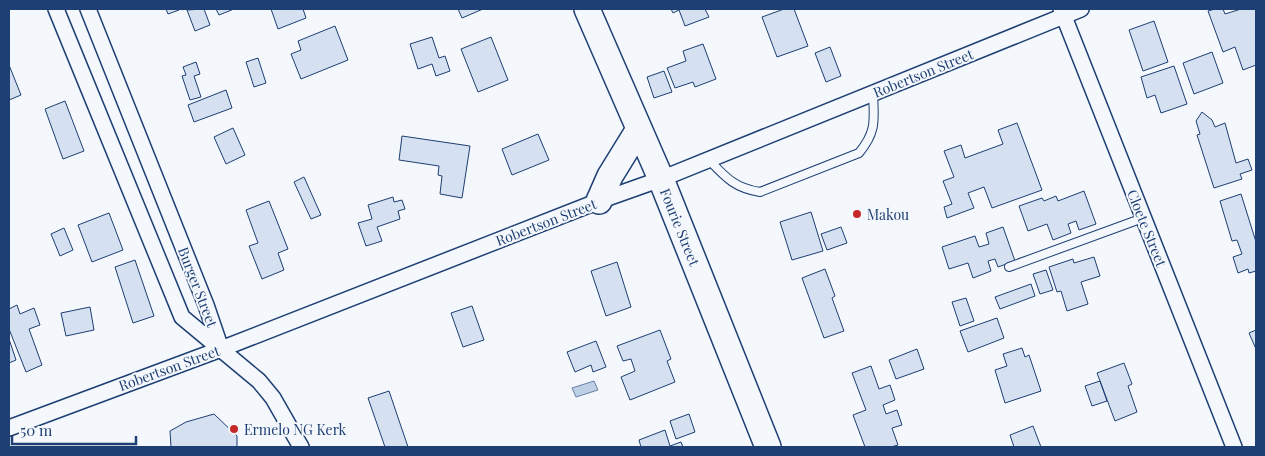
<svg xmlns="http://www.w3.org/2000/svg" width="1265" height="456" font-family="'Playfair Display',serif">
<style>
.water{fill:#bed0e5;stroke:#687fa3}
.building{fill:#d5e0f0;stroke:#1d3f73}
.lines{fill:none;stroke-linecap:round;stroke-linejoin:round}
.service-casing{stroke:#1d3f73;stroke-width:10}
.minor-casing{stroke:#1d3f73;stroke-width:18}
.trunk-casing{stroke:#1d3f73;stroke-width:28}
.service{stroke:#f4f7fb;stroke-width:8}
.minor{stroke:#f4f7fb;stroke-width:15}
.trunk{stroke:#f4f7fb;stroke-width:25}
.poi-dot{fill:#c62828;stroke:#f4f7fb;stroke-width:2}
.labels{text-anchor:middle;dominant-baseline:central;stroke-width:4;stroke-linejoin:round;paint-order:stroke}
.street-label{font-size:14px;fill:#1d3f73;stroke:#f4f7fb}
.poi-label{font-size:14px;fill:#1d3f73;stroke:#f4f7fb;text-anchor:start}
</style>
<rect width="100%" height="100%" fill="#f4f7fb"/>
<path class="water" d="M594,381L598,390L576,397L572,388Z"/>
<path class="building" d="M166,9H178L179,10L168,14Z
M204,9L210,25L195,31L187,10Z
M216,9H234L219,15Z
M271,9H303L306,18L278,29Z
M458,9H483L462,18Z
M671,9H705L709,17L685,26L679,10L673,13Z
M784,9H794L808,46L777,57L762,17Z
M1215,9H1223L1225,14L1241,9H1256V65L1243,70L1235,47L1223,52L1208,11Z
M1154,21L1168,62L1143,71L1129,30Z
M335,26L348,60L301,79L291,54L301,50L298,41Z
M432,37L439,58L445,56L450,71L436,76L432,64L418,69L410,44Z
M491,37L508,80L478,92L461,49Z
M703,44L716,79L695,87L693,82L675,88L667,68L686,61L683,51Z
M830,47L841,76L826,82L815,53Z
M1212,52L1223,83L1194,94L1183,63Z
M258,58L266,83L254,87L246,62Z
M196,62L200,74L194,76L201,97L190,100L182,76L186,75L183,67Z
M9,65L21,95L9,100Z
M1174,66L1187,104L1161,113L1155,95L1147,98L1141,77Z
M664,71L672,92L654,98L647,77Z
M226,90L232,108L194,122L188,105Z
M65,101L84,151L63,159L45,109Z
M1202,112L1212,120L1215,127L1225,123L1236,163L1248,159L1252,170L1240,174L1242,179L1214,188L1197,135L1200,134L1196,121Z
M1017,123L1042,190L992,208L984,187L968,193L974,208L947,218L944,207L952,204L943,181L954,177L944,151L961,145L965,158L1003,144L998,130Z
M233,128L245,155L226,164L214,137Z
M538,134L549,160L512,175L502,149Z
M402,136L470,146L462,198L440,194L442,176L438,175L439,166L399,160Z
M304,177L321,215L311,219L294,182Z
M1084,191L1096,224L1079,230L1076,221L1068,224L1071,233L1053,240L1047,224L1028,231L1019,206L1042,198L1044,201L1056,196L1058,201Z
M1241,194L1256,242V271L1249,273L1248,269L1238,273L1233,257L1242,254L1237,240L1232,241L1220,201Z
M393,197L394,202L402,200L405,209L398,211L400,219L377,227L382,241L366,246L358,223L372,219L368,205Z
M269,201L288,249L278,253L284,270L262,279L249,246L258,243L246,210Z
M811,212L823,251L792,260L780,222Z
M109,213L123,250L92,262L78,225Z
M841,227L847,243L827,250L821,234Z
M1003,227L1015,261L998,267L995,259L988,261L991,271L973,278L968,263L949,269L942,247L975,236L979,247L989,244L986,233Z
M64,228L73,250L60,256L51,234Z
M1094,257L1100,276L1081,282L1088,304L1067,311L1061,291L1057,292L1049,267L1073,259L1074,263Z
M135,260L154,316L133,323L115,267Z
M617,262L631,307L606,316L591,271Z
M825,269L835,296L832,298L844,331L824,338L802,278Z
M1046,270L1053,290L1040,294L1033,274Z
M1031,284L1035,296L1000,309L995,297Z
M966,298L974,321L960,326L952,302Z
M17,305L20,314L34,308L40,325L29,329L42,365L26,372L9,329V309Z
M472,306L484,340L463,347L451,313Z
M90,307L94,330L66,336L61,313Z
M997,318L1004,338L968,352L960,331Z
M660,330L671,359L667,361L675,382L630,400L621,377L635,371L631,359L623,361L617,346Z
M1256,330V349L1249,333Z
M9,339L16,360L9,363Z
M596,341L606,367L593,372L591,365L575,372L567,352Z
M1022,348L1025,357L1029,355L1041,391L1005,403L995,370L1007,366L1003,354Z
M917,349L924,369L896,379L889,360Z
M1124,363L1132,384L1128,386L1137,412L1115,421L1097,373Z
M871,366L879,389L890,385L895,400L883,405L886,414L897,410L902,425L892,428L898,445L891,447H865L853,415L866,410L852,373Z
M1100,381L1107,401L1092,406L1085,386Z
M389,391L408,447H385L368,398Z
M214,414L237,436V447H171L170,431L186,422Z
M689,414L695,432L676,439L670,421Z
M1033,426L1041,447H1014L1010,435Z
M665,430L670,446L681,442L683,447H641L639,440Z"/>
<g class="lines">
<defs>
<path id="service" d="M709,160C726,178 735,188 760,192L859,153C877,131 874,120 873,93
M1009,267L1143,218"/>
<path id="minor" d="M56,9L182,317L259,381L273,398L301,447
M88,9L206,305L221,349
M1061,9L1234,447
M9,428L221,349L599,201L661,179L1081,9"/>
<path id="trunk" d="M587,9L661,179L768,447
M599,201L610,176L639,129"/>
</defs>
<use href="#service" class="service-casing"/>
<use href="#minor" class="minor-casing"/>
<use href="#trunk" class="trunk-casing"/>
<use href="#service" class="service"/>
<use href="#minor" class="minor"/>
<use href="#trunk" class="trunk"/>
</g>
<g class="poi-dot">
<circle cx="857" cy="214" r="5"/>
<circle cx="234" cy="429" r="5"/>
</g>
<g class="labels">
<g class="street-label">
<text transform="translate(923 73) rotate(-22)">Robertson Street</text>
<text transform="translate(546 222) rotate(-21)">Robertson Street</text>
<text transform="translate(680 227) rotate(68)">Fourie Street</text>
<text transform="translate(1147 228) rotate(68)">Cloete Street</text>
<text transform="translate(198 287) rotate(69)">Burger Street</text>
<text transform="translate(169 368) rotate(-20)">Robertson Street</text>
</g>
<g class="poi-label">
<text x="867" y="214">Makou</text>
<text x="244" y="429">Ermelo NG Kerk</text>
</g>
</g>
<rect width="1265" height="456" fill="none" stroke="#1d3f73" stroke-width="20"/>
<path d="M12 436v8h124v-8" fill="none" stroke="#1d3f73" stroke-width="2.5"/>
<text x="20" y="436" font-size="15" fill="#1d3f73" stroke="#f4f7fb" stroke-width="4" paint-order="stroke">50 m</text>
</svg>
